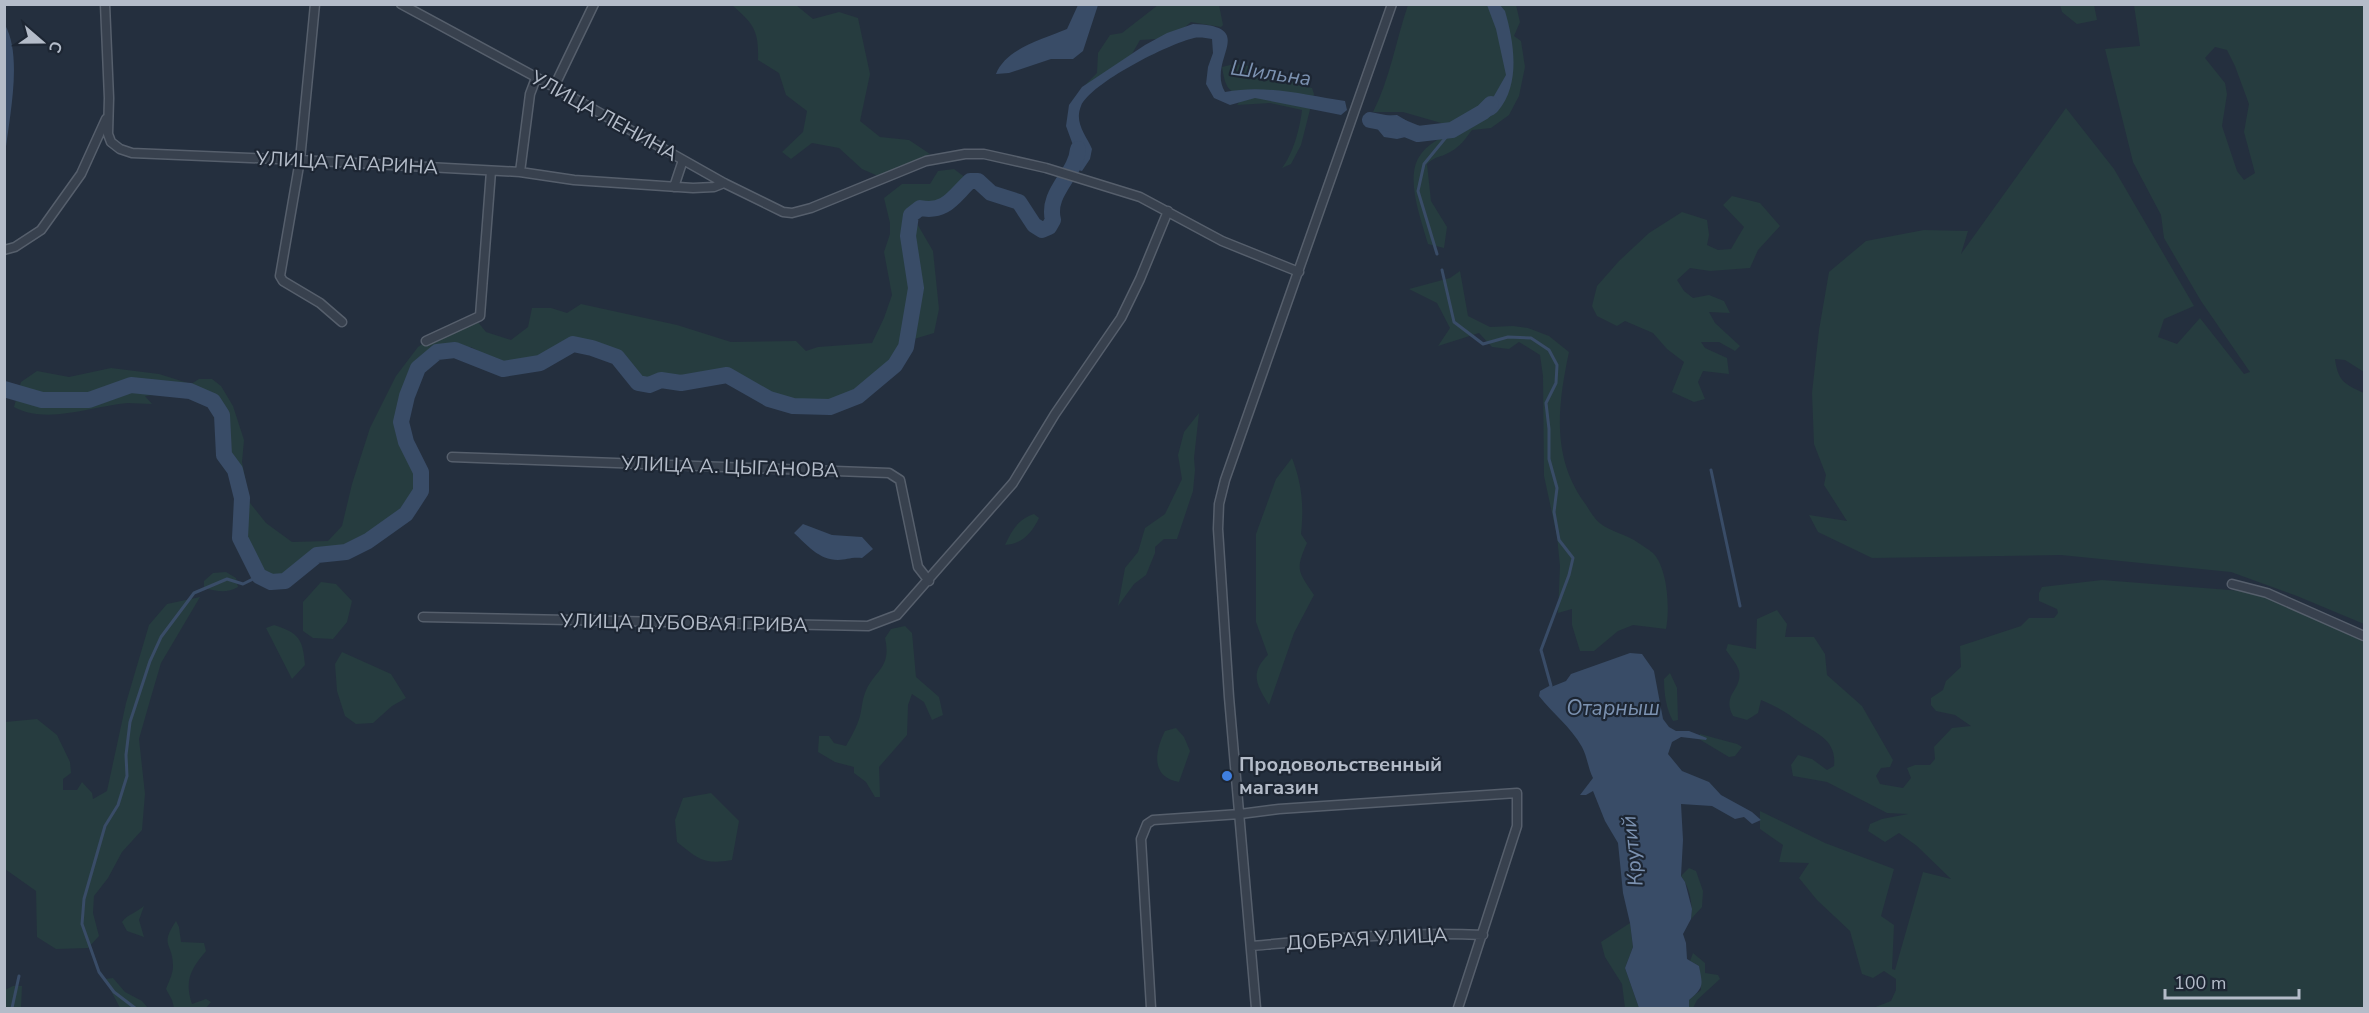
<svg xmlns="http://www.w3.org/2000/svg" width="2369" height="1013" font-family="'Nunito Sans',sans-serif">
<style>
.green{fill:#263c3f;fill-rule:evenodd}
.water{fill:#394c67}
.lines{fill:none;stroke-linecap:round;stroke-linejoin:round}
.stream{stroke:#394c67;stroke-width:3}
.river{stroke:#394c67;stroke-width:16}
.minor-casing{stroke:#565f6c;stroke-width:11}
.minor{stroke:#38414e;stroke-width:8}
.shop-dot{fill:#3f7fe0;stroke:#1d2633;stroke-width:2}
.labels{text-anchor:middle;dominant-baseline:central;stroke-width:4.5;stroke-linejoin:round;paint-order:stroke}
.street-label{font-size:20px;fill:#b4bcc9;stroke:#1d2633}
.poi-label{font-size:20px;font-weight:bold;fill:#b4bcc9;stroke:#1d2633;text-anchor:start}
.water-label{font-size:21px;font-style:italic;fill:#7c92b1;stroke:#1d2633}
</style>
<rect width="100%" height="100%" fill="#242f3e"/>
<path class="green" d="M732,5H796L813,19L839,12L858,18L870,74L860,121L880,137L909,140L930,154L878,176L862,169L839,148L812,143L791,159L782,152L803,132L807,111L786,95L779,73L758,60C759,31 754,24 732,5Z
M1158,5H1219L1223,25L1221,27L1191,22L1172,38L1140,40L1125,66L1082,95L1086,84L1097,73L1098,53L1110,35L1122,33Z
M1408,5H1516L1520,22L1514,36L1521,41L1525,67L1519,96L1509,115L1491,128L1472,130C1466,138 1460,147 1450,152C1440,158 1437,155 1427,164L1431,201L1447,227L1444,248L1428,244C1422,222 1405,179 1419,157C1426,144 1444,137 1455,127L1403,112H1373C1390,79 1396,40 1408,5Z
M2060,5H2094L2097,20L2077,24L2062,12Z
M2134,5H2364V372L2345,360L2335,359C2338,381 2344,384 2364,393V624L2297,596L2231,572L2061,555L1872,558L1818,532L1809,515L1847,521L1824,485L1826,475L1814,444L1812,393L1819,330L1829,272L1866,241L1924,230L1968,231L1961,254L2066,108L2114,169L2194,306L2164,319L2158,337L2177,344L2200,318L2244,374L2250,372L2201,301L2164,238L2161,215L2133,162L2105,49L2140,46ZM2215,47L2227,50L2235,66L2249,104L2244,132L2255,173L2244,180L2237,171L2222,126L2227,94L2225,83L2205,58Z
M1234,64L1266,68L1298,85L1312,88L1314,94L1301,145L1291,164L1282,168C1293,154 1300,128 1302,110L1270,103L1237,105L1243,97C1226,91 1225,84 1222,67Z
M954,169L970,181C953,197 946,213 920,208L912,215L933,251L939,309L934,333L914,339L906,347L895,365L858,396L830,407L793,406L769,399L727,375L681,383L661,380L649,385L638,383L617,357L592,348L573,344L540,363L503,369L500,364L471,347L437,352L418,368L407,396L401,422L406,442L421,472V491L406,514L368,541L346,552L317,556L285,581L271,582L259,576L240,538L242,498L235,470L224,455L222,415L213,401L168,393L145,396L152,404C144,404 136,403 128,403C92,406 47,425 14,407L21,382L37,371L69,377L111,368L159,374L191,384L199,379H212L221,386L233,406L244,440L242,462L250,503L266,523L292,542L328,541L342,526L352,484L370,428L396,376L418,347L426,341L477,321L486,332L511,340L528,327L532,308H551L567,313L581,304L677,325L731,342L796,341L806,351L818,347L872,343L884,318L892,295L884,252L890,234V223L884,198L902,184H930L938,171Z
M1732,196L1760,203L1780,226L1758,250L1750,268L1710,271L1690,268L1677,280L1684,291L1693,298L1709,295L1724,301L1730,313L1709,312L1715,323L1740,346L1735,351L1719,342H1701L1705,348L1727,358L1729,374L1703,371L1698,382L1705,399L1694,402L1672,392L1684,362L1667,349L1653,333L1625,321L1617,326L1597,316L1592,306L1597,286L1619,261L1649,233L1682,212L1707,220L1709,235L1707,245L1718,250L1731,249L1744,227L1723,205Z
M1460,271L1468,316L1490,327L1513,326L1528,328L1549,336L1569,352C1558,404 1551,456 1584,502C1589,509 1594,519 1601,524C1610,531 1624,534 1634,540C1640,544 1648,549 1653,553C1668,569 1670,609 1666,629L1633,625L1618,631L1594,651H1580L1572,625V609L1558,613L1560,566L1557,536L1544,476L1543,376L1540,355L1519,342L1509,349L1492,347L1479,333L1438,346L1450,328L1437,303L1409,289L1450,278Z
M1199,413L1194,458L1195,470L1193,491L1177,539H1164L1155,547V553L1146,575L1134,584L1118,606L1125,568L1138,552L1145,528L1165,514L1182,479L1178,455L1184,432Z
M1292,458C1302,484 1304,506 1301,534L1307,543C1295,570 1298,571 1314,595L1294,633L1269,705C1257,686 1249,673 1268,655L1256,622V534L1276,479Z
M1034,514L1039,518C1032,533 1022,544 1005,545C1012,530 1018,519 1034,514Z
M226,572L236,578L238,587C226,594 217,591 204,588V581L213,573Z
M2102,580L2242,591L2261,594L2364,636V1008H1873L1891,1001L1896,990V979L1884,971L1873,978L1862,974L1850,931L1817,900L1799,878L1809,863L1779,862L1783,845L1760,829V811L1825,843L1894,869L1881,916L1894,925L1892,969L1895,970L1923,872L1951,879L1917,846L1899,833L1885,842L1868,831L1870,824L1882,819L1908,814L1887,813L1827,782L1793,776L1791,765L1798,755L1812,759L1827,770L1834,766C1837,739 1816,734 1798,721C1786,712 1776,706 1761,700L1758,713L1747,720L1733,716C1721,694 1743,690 1739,671C1737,664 1730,656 1726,650L1728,644L1756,649L1757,619L1777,610L1787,624L1785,637H1814L1825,654L1827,675L1862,706L1893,760L1890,767L1881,768L1876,776L1880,784L1903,788L1911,778L1907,768L1915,765H1930L1935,759L1934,747L1952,728L1971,726L1955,715L1936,711L1931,705V698L1943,690L1946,681L1961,667L1960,646L2021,626L2029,618H2054L2058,613L2057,609L2039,601V593L2042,587Z
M321,582L336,584L352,601L347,622L333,639L313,638L303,631V602Z
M200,597L161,663L151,697L139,739L145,794L142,830L122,852L108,878L94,896L93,913L99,936L88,948L56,949L37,937L36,891L5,869V722L37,719L57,735L70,762L71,773L63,779V790H77L82,782L92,793L93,799L107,791L126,703L149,625L167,604Z
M274,625C299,633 303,639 305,665L292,679L266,628Z
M905,626L912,633L916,677L939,697L943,715L932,720L924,702L912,694L908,705L907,735L879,767L880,797H875L866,782L854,773V767L835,762L818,752L819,736H829L834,743L846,746C851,737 857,727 860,716C862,708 862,701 865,693C874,670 892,669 885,638L891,629Z
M342,652L391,674L406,698L392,706L373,723L356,724L345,716L337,691L335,664Z
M1670,673L1677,688L1678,720L1673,721C1666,709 1664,693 1664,679Z
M1176,728L1184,737L1190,751L1179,782C1150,777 1155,751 1165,731Z
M1700,734L1737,744L1742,747L1735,756L1729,757L1699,739Z
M711,793L739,821L732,860C704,865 698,859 677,842L675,820L683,798Z
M1689,868L1696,871L1703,891L1702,907L1691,919C1693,904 1690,888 1681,876Z
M144,906L139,920L144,937L127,931L122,922C128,914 136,913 144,906Z
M176,921L179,927L181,942L204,943L206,951C191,969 184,980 192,1004L206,999L211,1002L206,1008H174L172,1000L166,989C169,981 173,974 173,966C173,942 159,947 176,921Z
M1630,923L1633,947L1625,968L1639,1008H1625L1622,984L1605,957L1601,942Z
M1693,953L1705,963V973L1718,975L1720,979L1697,1000L1693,1008H1689L1688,1000L1701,990L1699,966L1690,961Z
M113,978L125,992L142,1001L148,1008H120L105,979Z
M13,986H22L21,1008H5V990Z"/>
<path class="water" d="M1078,5H1098L1083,51L1073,59H1051L1009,73L996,74C1006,48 1044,39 1067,29Z
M1487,5H1500L1505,11C1514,42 1521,84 1498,111C1494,116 1484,119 1477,121L1470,115L1490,103L1506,75L1496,29Z
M1193,24C1260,26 1206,60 1225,92C1265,84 1305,95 1345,101L1347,110L1341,115L1255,98L1230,105L1214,98L1206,84L1208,67L1213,53L1212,39C1206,38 1199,37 1194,38C1168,44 1091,83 1081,106C1074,123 1086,135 1092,149L1090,159L1082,171L1070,168L1077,156L1066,126L1069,105L1082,87L1145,45L1167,33Z
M5,25C23,56 9,119 5,155Z
M1397,115L1407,121L1418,134L1397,139L1384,137L1375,126L1379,116Z
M803,524L832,535L862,537L873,549L862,558C850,557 847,560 838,560C819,560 807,545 794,533Z
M1630,653L1642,654L1654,671L1663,719L1669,727L1676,731H1689L1707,738L1706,740L1681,737L1672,742L1668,754L1682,771L1709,782L1721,795L1752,812L1761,820L1752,824L1744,817L1735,819L1712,806L1681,804L1683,840L1681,876L1685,882L1692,909L1691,919L1683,934L1686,943L1687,959L1699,966C1703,986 1704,987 1689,1000V1008H1639L1625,968L1633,947L1630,923L1623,893L1618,843L1605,821L1593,791L1586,795H1580L1593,778C1588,768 1587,756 1582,747C1571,727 1553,714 1539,696L1540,691L1551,685V687L1566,681L1571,674Z"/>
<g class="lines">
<path class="stream" d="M1437,254L1418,191L1424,164L1452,130
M1442,270L1454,322L1483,344L1508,337L1531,338L1549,350L1557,365L1556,383L1546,403L1549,429V459L1557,488L1554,512L1559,540L1573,558L1569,575L1541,650L1551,686
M1711,470L1740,606
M12,1008L19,976
M135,1008L114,992L99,972L82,924L84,899L105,826L118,805L127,776L126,755L130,722L150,661L161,637L194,593L227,579L243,584L259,576"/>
<path class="river" d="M1370,120L1396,125L1418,134L1452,130L1483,112L1491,104
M4,389L42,400H89L131,385L190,391L213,401L222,415L224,455L235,470L242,498L240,538L259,576L271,582L285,581L317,555L346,552L368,541L406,514L421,491V472L406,442L401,422L407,396L418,368L437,352L455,350L503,369L540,363L573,344L592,348L617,357L638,383L649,385L661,380L681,383L727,375L769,399L793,406L830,407L858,396L895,365L906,347L916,288L908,236L911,215L920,208C946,213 953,197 970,181H978L991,193L1019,202L1034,225L1042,230L1049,227L1053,220C1046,192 1076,175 1078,149"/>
<defs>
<path id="minor" d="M105,4L109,98L108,134L111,142L120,149L132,153L300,160L520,172L574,180L693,188L714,187L724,183
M315,4L300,160L280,276L283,281L320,303L342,322
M401,4L554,87L724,183L783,212L792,213L811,208L926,161L965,154H984L1046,168L1140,197L1222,241L1299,272
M554,87L594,4
M520,172L530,94L536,78
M674,187L683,160
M4,250L15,247L41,230L81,174L106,119
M426,341L480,316L491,171
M452,457L889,473L900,480L918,567L929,581
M2232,584L2267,593L2364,636
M423,617L868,626L897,615L1013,483L1055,414L1121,318L1140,279L1168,211
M1252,946C1328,939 1406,931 1483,935
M1151,1008L1141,839L1147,824L1153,820L1240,814L1279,809L1517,793V826L1458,1008
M1256,1008L1229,697L1218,529L1219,504L1225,480L1392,4"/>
</defs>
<use href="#minor" class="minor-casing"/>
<use href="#minor" class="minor"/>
</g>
<circle class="shop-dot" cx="1227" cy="776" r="6"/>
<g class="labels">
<g class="street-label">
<text transform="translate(604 116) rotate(29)">УЛИЦА ЛЕНИНА</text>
<text transform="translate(347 163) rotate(3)">УЛИЦА ГАГАРИНА</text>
<text transform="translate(730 467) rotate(2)">УЛИЦА А. ЦЫГАНОВА</text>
<text transform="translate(684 623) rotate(1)">УЛИЦА ДУБОВАЯ ГРИВА</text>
<text transform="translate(1367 939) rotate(-3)">ДОБРАЯ УЛИЦА</text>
</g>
<g class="poi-label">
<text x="1239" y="764">Продовольственный<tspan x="1239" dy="23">магазин</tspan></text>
</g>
<g class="water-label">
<text transform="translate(1271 73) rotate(8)">Шильна</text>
<text x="1613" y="708">Отарныш</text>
<text transform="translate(1632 851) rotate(-96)">Крутий</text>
</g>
</g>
<rect width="2369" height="1013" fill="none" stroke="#b4bcc9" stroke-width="12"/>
<g transform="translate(42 42) rotate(110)" stroke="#1d2633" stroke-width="4.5" paint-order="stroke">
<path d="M0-4.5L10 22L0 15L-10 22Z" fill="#b4bcc9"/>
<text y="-9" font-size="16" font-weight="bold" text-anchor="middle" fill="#b4bcc9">С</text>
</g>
<path d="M2165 989v9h134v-9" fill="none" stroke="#b4bcc9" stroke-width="3"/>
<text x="2174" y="989" font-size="18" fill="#b4bcc9" stroke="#1d2633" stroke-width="4.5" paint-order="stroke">100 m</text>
</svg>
